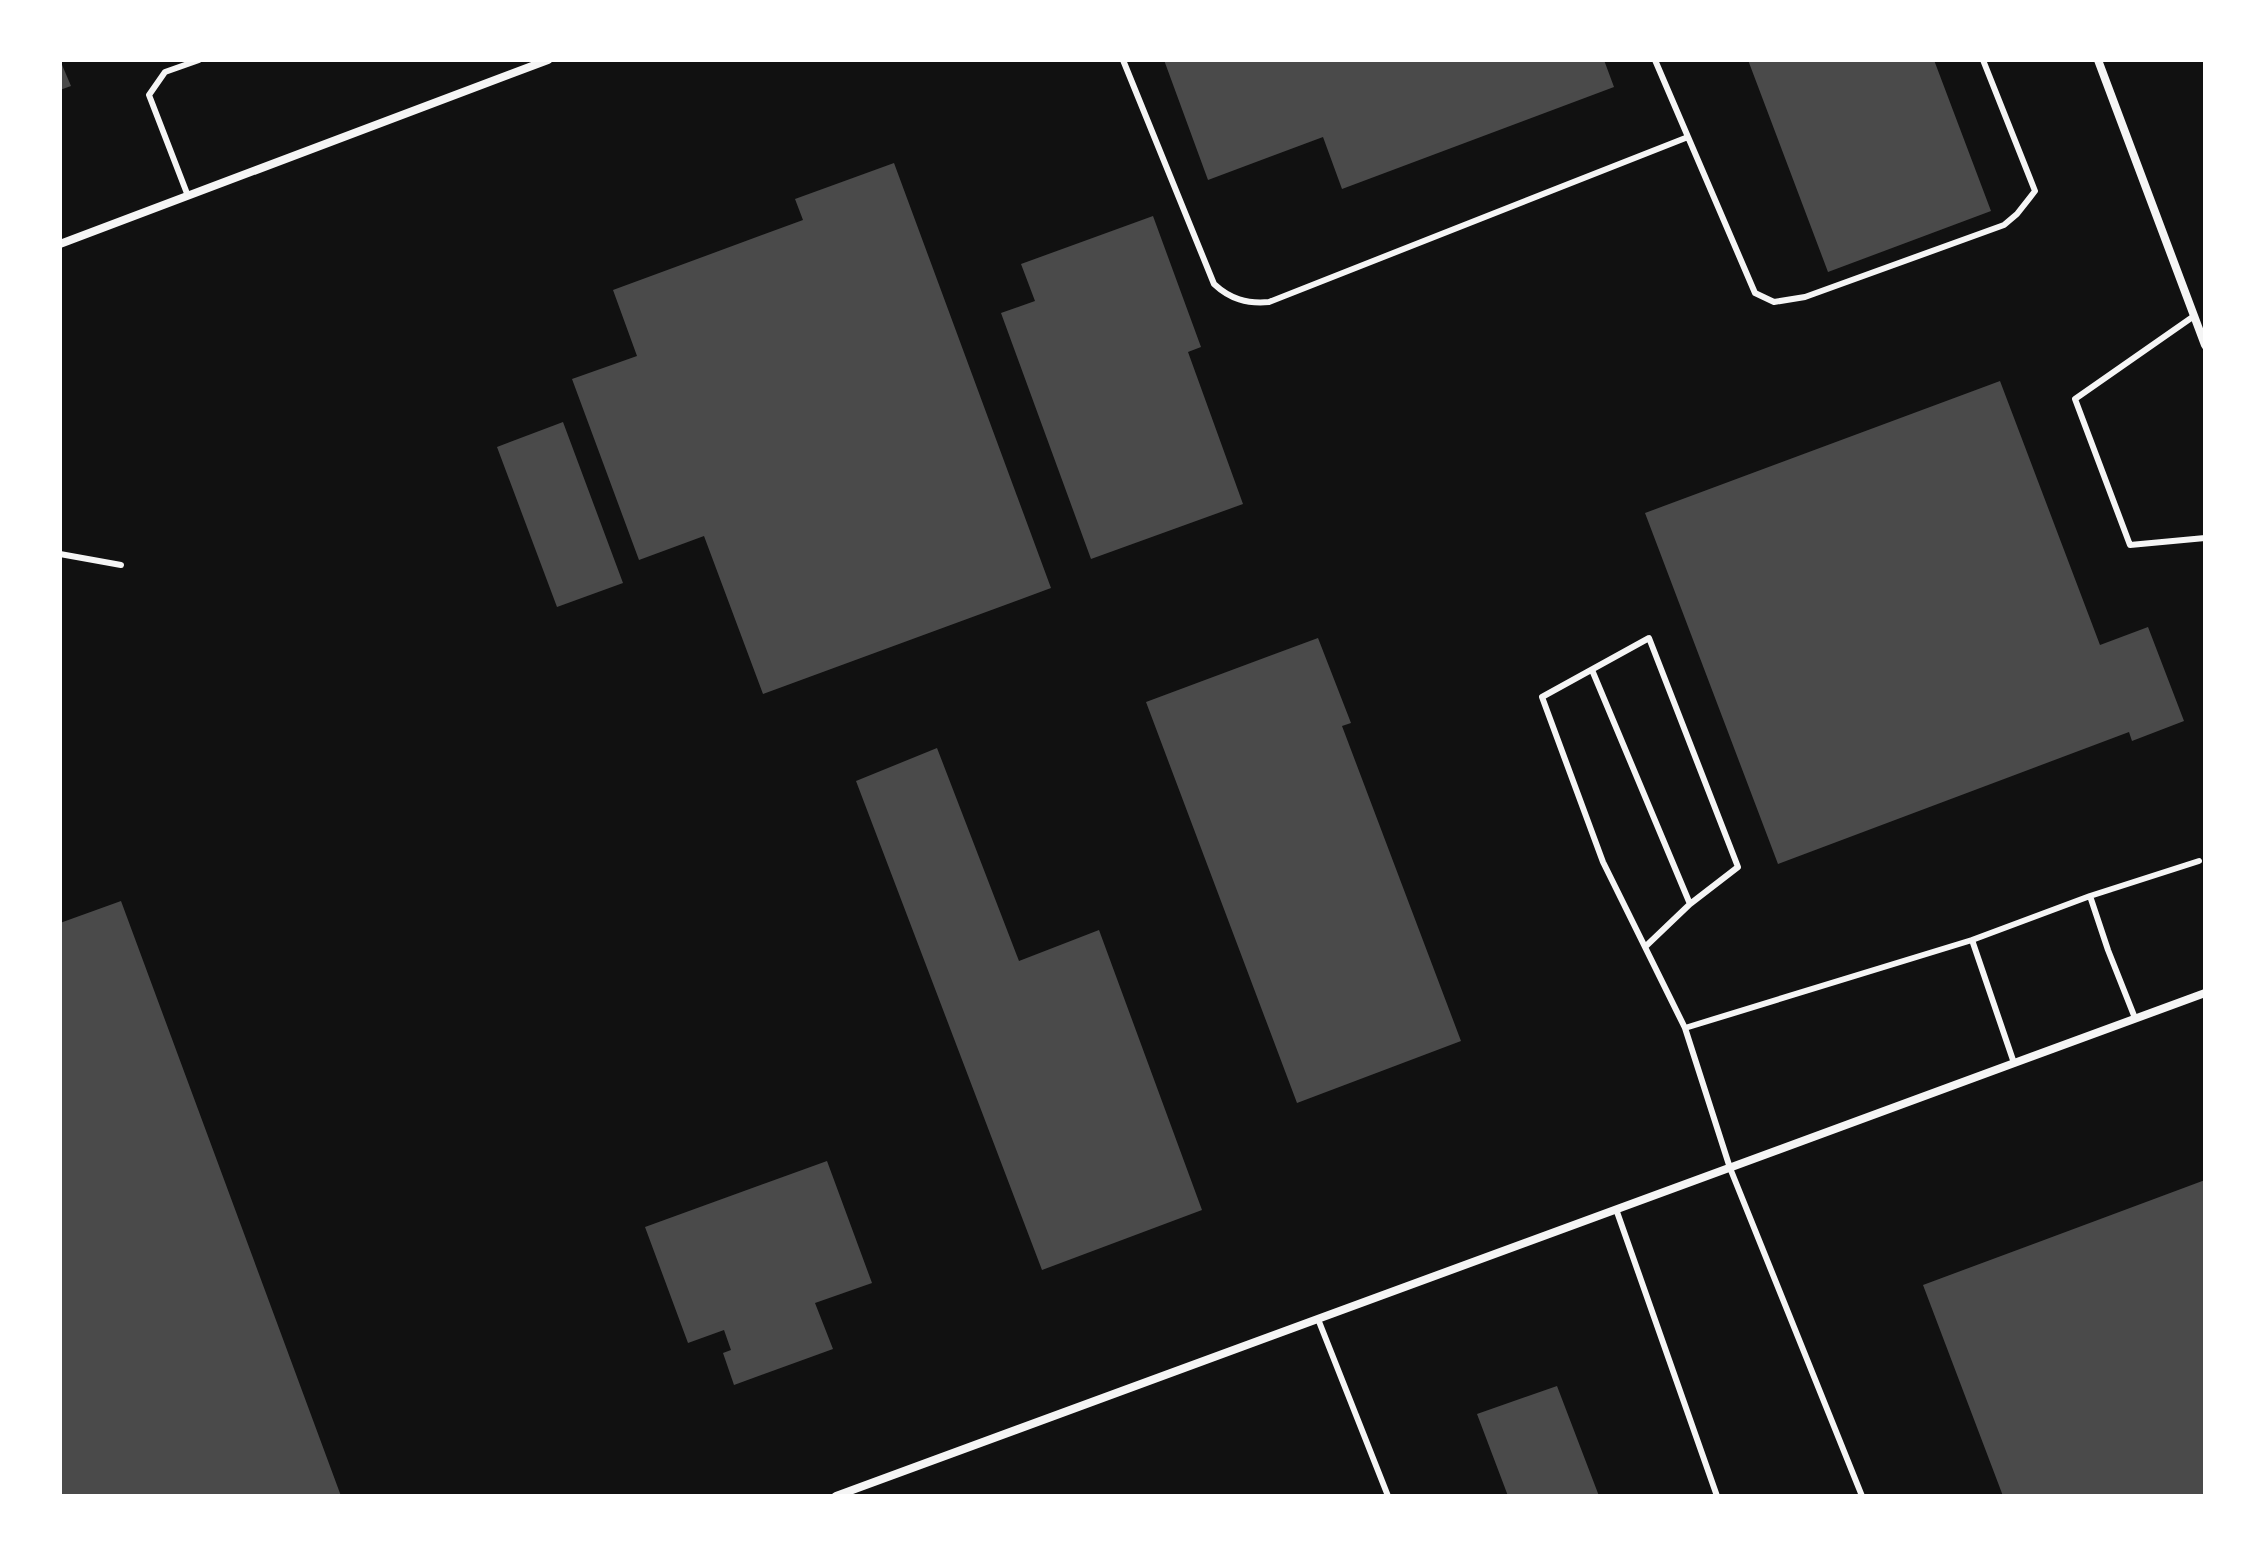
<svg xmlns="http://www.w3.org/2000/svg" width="2265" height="1556" font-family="Karla,sans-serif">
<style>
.building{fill:#4a4a4a}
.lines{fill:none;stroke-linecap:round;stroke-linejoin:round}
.service{stroke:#f5f5f5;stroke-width:6}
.minor{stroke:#f5f5f5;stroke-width:8}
</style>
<rect width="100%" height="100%" fill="#111"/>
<path class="building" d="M60,60L71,86L60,90Z
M1164,60H1604L1614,87L1342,189L1323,137L1208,180Z
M1748,60H1934L1991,211L1828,272Z
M894,163L1051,588L763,694L704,536L639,560L572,379L637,356L613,290L803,220L795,199Z
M1153,216L1201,347L1188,352L1243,504L1091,559L1001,313L1035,301L1021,264Z
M2000,381L2100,645L2148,627L2184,721L2132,741L2129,732L1778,864L1645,513Z
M563,422L623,583L557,607L497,447Z
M1318,638L1351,723L1342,726L1461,1041L1297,1103L1146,702Z
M937,748L1019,961L1099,930L1202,1210L1042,1270L856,781Z
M121,901L341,1496H60V923Z
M827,1161L872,1283L815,1303L833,1349L734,1385L723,1353L731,1350L724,1330L688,1343L645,1227Z
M2205,1180V1496H2003L1923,1285Z
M1557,1386L1599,1496H1508L1477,1414Z"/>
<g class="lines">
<path class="service" d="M1123,60L1214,284C1230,299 1247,304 1269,302L1688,137
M1655,60L1755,293L1774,302L1805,297L2004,225L2017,214L2035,191L1983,60
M188,196L149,95L165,72L199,60
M2194,316L2075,399L2130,545L2205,538
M60,554L121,565
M1592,670L1690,904
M2090,896L2199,861
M1645,947L1690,904L1738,867L1649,638L1542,697L1603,862L1685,1028
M2014,1063L1972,940L2090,896L2108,950L2135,1018
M1616,1209L1717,1496
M1318,1319L1388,1496
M1862,1496L1730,1168L1685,1028L1972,940"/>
<path class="minor" d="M2098,60L2205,345
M60,244L548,60
M836,1496L2205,993"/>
</g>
<rect width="2265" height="1556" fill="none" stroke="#ffffff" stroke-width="124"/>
</svg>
